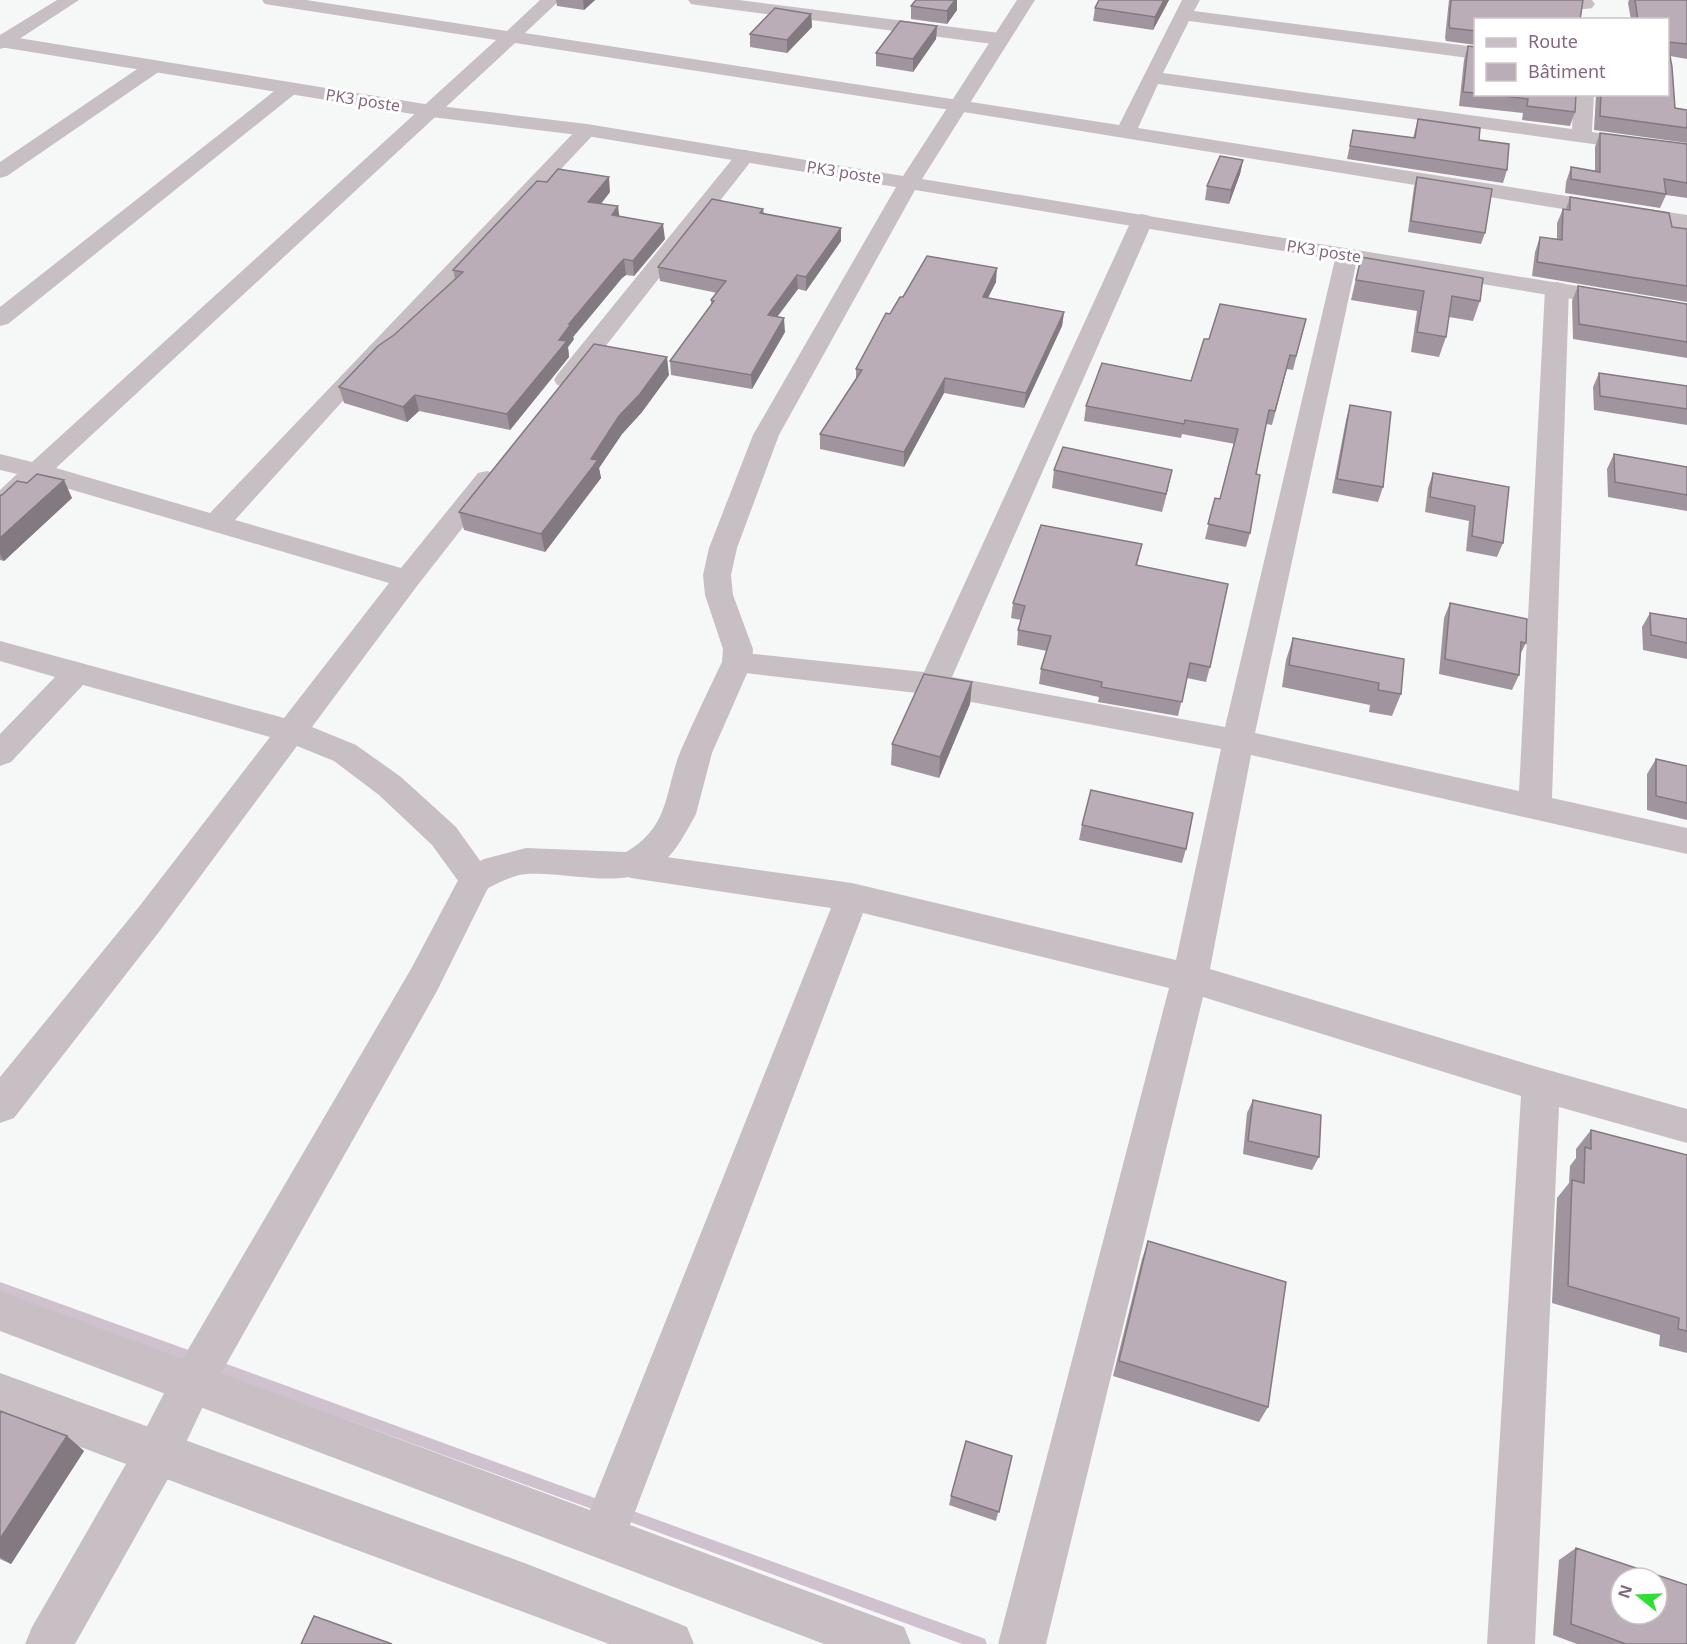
<svg xmlns="http://www.w3.org/2000/svg" width="1687" height="1644" font-family="'Noto Sans',sans-serif">
<style>
.lines{fill:none;stroke-linecap:round;stroke-linejoin:round}
.stream{fill:#cfc2ce;fill-rule:evenodd}
.minor{fill:#c8bfc5;fill-rule:evenodd}
.tertiary{fill:#c8bfc5;fill-rule:evenodd}
.wall{fill:#a0959e}
.shaded-wall{fill:#827981}
.building{fill:#baadb8;stroke:#827981;stroke-width:1.5;fill-rule:evenodd}
.labels{text-anchor:middle;dominant-baseline:central;stroke-width:6;stroke-linejoin:round;paint-order:stroke}
.far-street-label{font-size:16px;fill:#86687e;stroke:#fff}
</style>
<rect width="100%" height="100%" fill="#f6f8f8"/>
<g class="lines">
<path class="stream" d="M0,1282L194,1352L198,1354L200,1358L198,1362L194,1364L0,1292Z
M213,1359L603,1501L607,1503L609,1507L607,1511L603,1513L213,1371L209,1369L207,1365L209,1361Z
M622,1507L980,1637L985,1639L987,1644H962L622,1519L618,1517L616,1513L618,1509Z"/>
<path class="minor" d="M57,0H79L7,47L0,49V35Z
M262,0H306L507,31L540,0H560L525,33L1119,125L1182,0H1200L1194,11L1476,47V59L1189,21L1163,73L1572,129L1574,94H1594L1592,132L1687,145V157L1158,84L1138,128L1687,215V229L957,111L515,43L56,468L210,513L580,126H594L597,130L594,134L350,393L235,520L401,568L478,473L487,471L496,473L500,479L496,485L417,586L312,727L356,745L401,777L456,827L493,879L488,889L476,892L464,889L432,845L379,795L334,761L297,746L162,928L14,1118L0,1123V1077L138,908L270,737L83,685L11,762L0,766V734L55,677L0,661V641L284,718L389,583L42,481L10,511L0,514V490L17,474L0,470V454L32,462L496,40L271,5L265,4Z
M688,0H739L1000,33L1007,35L1009,39L1007,43L1000,45L697,5L691,4Z
M1544,0H1592L1595,4L1592,8C1579,11 1560,7 1547,4Z
M153,61L160,63L163,67L160,71L7,176L0,178V162L146,63Z
M289,83L296,85L299,89L296,93L8,324L0,326V307L282,85Z
M745,150L752,152L755,156L752,160L575,385L566,387L557,385L554,380L557,375L738,152Z
M1142,214L1150,216L1153,221L952,677L1225,727L1336,255L1339,250L1347,248L1355,250L1358,255L1255,733L1519,791L1545,289L1549,284L1557,282L1565,284L1569,289L1552,798L1687,828V854L1251,755L1210,969L1541,1068L1687,1109V1143L1559,1107L1535,1644H1487L1521,1096L1203,997L1046,1644H998L1169,988L863,913L630,1525L904,1627L911,1644H824L0,1331V1291L590,1510L831,908L631,878L619,874L614,865L619,856L631,852L852,883L1176,960L1221,749L934,695L737,672L726,669L722,662L726,655L737,652L924,672L1131,221L1134,216Z
M0,1373L527,1564L670,1620L687,1627L694,1644H609L0,1417Z"/>
<path class="tertiary" d="M1017,0H1035L922,179L1687,304V318L915,190L779,435L737,548L731,575L733,595L753,649L752,662L712,753L696,814C687,830 677,851 662,863C628,892 568,871 527,874C513,875 500,882 488,888L437,991L206,1400L173,1470L75,1644H25L32,1627L141,1438L176,1370L411,969L464,869L484,859L526,848L626,852C671,826 664,791 681,750C694,720 708,691 722,662L723,649L705,595L703,575L709,548L753,435L896,187L587,136L431,117L0,47V35L431,105L587,124L903,176Z"/>
</g>
<path class="wall" d="M556,0H595L584,10L557,6Z
M1169,0L1153,30L1093,21L1095,8Z
M1449,0H1583L1476,20V45L1446,41L1445,38Z
M1629,0H1687V59L1670,56L1675,108L1687,110V143L1594,130L1596,94H1668V20H1631L1628,3Z
M911,6L957,10L947,24L911,19Z
M811,14L812,27L787,53L750,47V34Z
M937,26L936,39L913,72L876,66V53Z
M1468,46L1476,47V94H1576L1575,112L1570,126L1522,120L1523,113L1459,106L1464,60Z
M1418,119L1479,140L1507,170L1503,183L1347,159L1353,130L1413,138Z
M1600,133L1687,144V198L1666,195L1660,208L1565,193L1566,182L1571,167L1595,171V147Z
M1243,160L1240,174L1229,204L1205,200L1207,186Z
M1417,177L1485,233L1481,244L1408,232L1414,187Z
M610,192L601,204L619,216L665,239L634,276L626,275L622,278L573,337L574,339L568,347L569,357L510,430L419,411L407,422L344,403L339,387L394,335L455,279L453,270Z
M1570,197L1672,227L1687,229V302L1532,276L1535,252L1540,237L1557,239V223L1563,209H1566Z
M763,209L764,213L841,241L806,291L798,289L777,317L785,332L752,389L671,375L670,361L711,305V300L717,293L660,281L658,267Z
M1361,257L1480,301L1473,321L1449,317L1446,337L1439,357L1411,352L1417,311L1351,300Z
M996,282L988,298L1064,312L1062,326L1024,408L944,393L904,467L820,449V434L856,379V369L890,314L903,297Z
M1578,286L1687,304V358L1573,339L1572,301Z
M1306,319L1293,370L1287,369L1272,425L1266,424L1256,474L1250,533L1246,547L1205,539L1215,498L1220,499L1235,444L1182,434L1181,438L1084,421L1086,406L1191,381L1209,339Z
M1599,373L1687,386V425L1594,410L1593,387Z
M669,375L642,412L622,434L599,468L601,478L545,552L464,530L459,512Z
M1350,405L1383,487L1378,502L1332,493L1346,420Z
M1614,454L1687,467V511L1608,497L1607,469Z
M1054,470L1168,488L1162,512L1052,488Z
M1433,473L1509,487L1503,543L1497,557L1466,551L1469,521L1425,512L1428,488Z
M0,495L72,498L4,561L0,560Z
M1139,558L1137,565L1210,667L1206,682L1187,678L1178,716L1098,702L1099,697L1039,684L1041,669L1047,651L1017,645L1018,630L1021,620L1011,618L1013,603Z
M1450,603L1526,643L1520,655L1519,675L1512,690L1439,674L1444,618Z
M1650,613L1687,619V659L1643,650L1642,627Z
M1293,638L1401,694L1392,716L1369,712L1370,705L1282,687L1286,660Z
M972,682L970,704L939,778L891,765L892,744Z
M1656,759L1687,766V820L1647,810V774Z
M1082,825L1186,849L1182,863L1079,840Z
M1253,1100L1319,1157L1312,1170L1243,1154L1247,1113Z
M1591,1130L1687,1155V1353L1659,1346L1660,1335L1552,1303L1557,1198L1569,1183L1570,1166L1576,1158V1149Z
M1148,1241L1268,1407L1259,1422L1113,1376L1142,1259Z
M0,1411L67,1436L84,1451L11,1564L0,1559Z
M1012,1456L996,1521L949,1505L951,1496Z
M1576,1548L1687,1644H1577L1553,1635L1559,1560Z"/>
<path class="shaded-wall" d="M583,0H595L584,10Z
M955,0H957V10L947,24V11Z
M1164,0H1169L1153,30L1155,17Z
M811,14L812,27L787,53V40Z
M937,26L936,39L913,72V59Z
M1243,160L1240,174L1229,204L1231,190Z
M609,177L610,192L590,217L588,202Z
M618,206L620,221L612,215Z
M663,224L665,239L634,276L633,261Z
M841,228V241L806,291V277Z
M624,259L626,275L622,278L573,337L574,339L568,347L569,357L510,430L507,414L569,324L620,263Z
M997,268L996,282L981,311L983,297Z
M797,275L798,289L768,329V315Z
M1064,312L1062,326L1024,408L1026,393Z
M784,318L785,332L752,389L751,375Z
M667,357L669,375L642,412L622,434L599,468L601,478L545,552L541,534L619,416Z
M945,378L944,393L904,467V452Z
M415,395L419,411L407,422L403,407Z
M1172,470L1168,488L1162,512L1166,494Z
M64,480L72,498L4,561L0,554V538Z
M972,682L970,704L939,778L940,757Z
M67,1436L84,1451L11,1564L0,1557V1539Z"/>
<path class="building" d="M916,0H955L947,11L911,6Z
M1099,0H1164L1155,17L1095,8Z
M1451,0H1583L1580,20H1476V31L1450,28L1449,25Z
M1635,0H1687V44L1668,42V20H1638Z
M775,8L811,14L787,40L750,34Z
M900,21L937,26L913,59L876,53Z
M1668,45L1672,67L1675,108L1687,110V128L1600,116L1601,94H1668Z
M1468,46L1476,47V93L1463,92Z
M1486,94H1576L1575,112L1527,106L1528,99Z
M1418,119L1480,128L1479,140L1509,144L1507,170L1350,146L1353,130L1415,138Z
M1600,133L1687,144V183L1664,179L1666,194L1571,179V167L1600,172Z
M1220,156L1243,160L1231,190L1207,186Z
M558,169L609,177L588,202L618,206L612,215L663,224L633,261L624,259L620,263L569,324H571L559,340L567,341L507,414L415,395L403,407L339,387L378,346L394,335L463,272L453,270L537,181L547,182Z
M1417,177L1492,189L1485,233L1411,221Z
M1570,197L1669,213L1672,227L1687,229V286L1537,262L1540,237L1562,240L1563,209L1570,210Z
M712,199L763,209L760,213L841,228L806,277L797,275L768,315L784,318L751,375L670,361L714,301L711,300L726,281L658,267Z
M927,256L997,268L983,297L1064,312L1026,393L945,378L904,452L820,434L862,370L856,369L886,313L890,314L900,297H903Z
M1361,257L1483,278L1480,301L1452,296L1446,337L1417,332L1424,291L1356,280Z
M1578,286L1687,304V342L1579,324Z
M1220,304L1306,319L1296,356L1290,355L1275,411L1269,410L1256,474L1260,475L1250,533L1208,524L1215,498L1220,499L1238,429L1185,420L1184,424L1086,406L1102,363L1191,381L1204,339H1209Z
M594,344L667,357L640,394L619,416L591,459L598,460L541,534L459,512Z
M1599,373L1687,386V409L1600,396Z
M1350,405L1391,412L1383,487L1337,479Z
M1063,447L1172,470L1166,494L1054,470Z
M1614,454L1687,467V495L1615,482Z
M1433,473L1509,487L1503,543L1472,536L1475,506L1430,497Z
M37,474L64,480L0,538V495H2L17,481L27,483Z
M1041,525L1142,544L1136,565L1228,584L1210,667L1190,663L1182,702L1101,687L1102,682L1041,669L1051,636L1018,630L1025,606L1013,603Z
M1450,603L1527,619L1526,643L1521,642L1519,675L1445,659Z
M1650,613L1687,619V643L1651,635Z
M1293,638L1404,659L1401,694L1378,690L1379,683L1289,665Z
M924,674L972,682L940,757L892,744Z
M1656,759L1687,766V803L1656,796Z
M1091,790L1193,813L1186,849L1082,825Z
M1253,1100L1321,1115L1319,1157L1248,1141Z
M1591,1130L1687,1155V1331L1678,1329L1679,1318L1568,1286L1572,1180L1584,1183L1585,1147L1591,1149Z
M1148,1241L1286,1282L1268,1407L1119,1361Z
M0,1411L67,1436L0,1539Z
M966,1441L1012,1456L999,1512L951,1496Z
M1576,1548L1687,1585V1644H1626L1571,1624ZM1621,1578H1657V1614H1621Z
M314,1616L392,1644H301Z"/>
<g class="labels">
<g class="far-street-label">
<text transform="translate(363 100) rotate(9)">PK3 poste</text>
<text transform="translate(844 172) rotate(9)">PK3 poste</text>
<text transform="translate(1324 251) rotate(9)">PK3 poste</text>
</g>
</g>
<rect x="1474" y="18" width="195" height="78" fill="#ffffff" stroke="#cfc3cb" stroke-width="1.5"/>
<rect x="1486" y="38" width="30" height="9" fill="#c8bfc5" stroke="#cfc3cb" stroke-width="1.5"/>
<text x="1528" y="48" font-size="18" fill="#86687e">Route</text>
<rect x="1486" y="63" width="30" height="18" fill="#baadb8" stroke="#cfc3cb" stroke-width="1.5"/>
<text x="1528" y="78" font-size="18" fill="#86687e">Bâtiment</text>
<g transform="translate(1639 1596) rotate(288)"><circle r="28" fill="#ffffff" stroke="#cfc3cb" stroke-width="1.5"/>
<path d="M0-4.5L10 22L0 15L-10 22Z" fill="#2fdf36"/>
<text y="-9" font-size="16" font-weight="bold" text-anchor="middle" fill="#86687e">N</text>
</g>
</svg>
